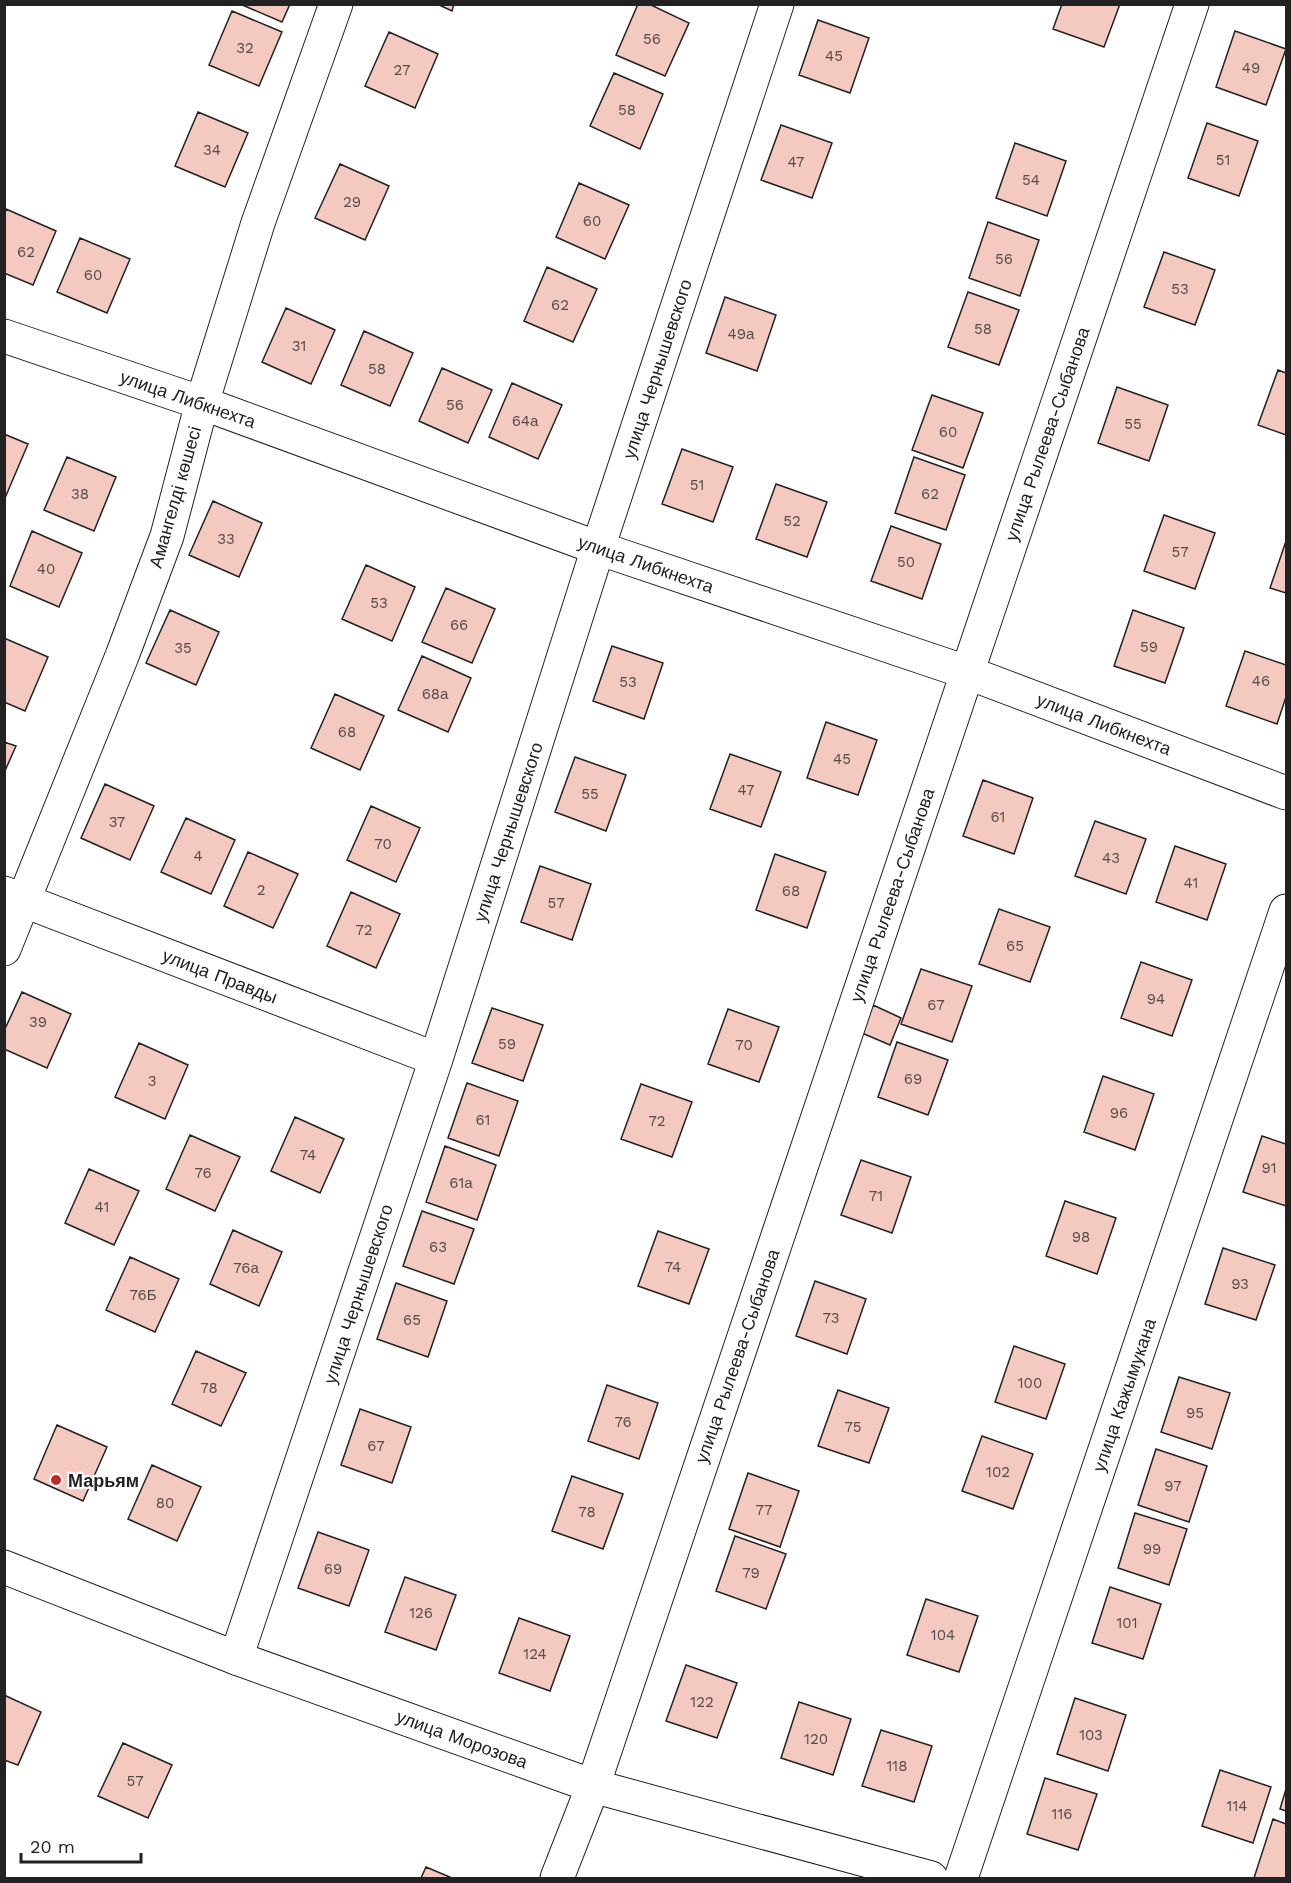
<svg xmlns="http://www.w3.org/2000/svg" width="1291" height="1883" font-family="'Work Sans',sans-serif">
<style>
.building{fill:#f3c9c0;stroke:#222;stroke-width:1.5}
.lines{fill:none;stroke-linecap:round;stroke-linejoin:round}
.street-casing{stroke:#222;stroke-width:35}
.secondary-casing{stroke:#222;stroke-width:35}
.street{stroke:#fff;stroke-width:33}
.secondary{stroke:#fff;stroke-width:33}
.poi-dot{fill:#c62828;stroke:#fff;stroke-width:2}
.labels{text-anchor:middle;dominant-baseline:central;stroke-width:4.5;stroke-linejoin:round;paint-order:stroke}
.number-label{font-size:15px;fill:#564c4a}
.street-label{font-size:18px;fill:#222;stroke:#fff}
.poi-label{font-size:18px;font-weight:bold;fill:#222;stroke:#fff;text-anchor:start}
</style>
<rect width="100%" height="100%" fill="#fff"/>
<path class="building" d="M240,4H290L282,22Z
M437,4H454L452,11Z
M638,4H649L689,23L665,76L616,55Z
M1062,4H1120L1104,47L1053,29Z
M232,11L282,32L259,86L209,65Z
M818,20L869,38L850,93L799,75Z
M1235,31L1286,49L1266,105L1216,87Z
M389,32L438,54L415,108L365,86Z
M614,73L663,94L640,149L590,126Z
M198,112L248,133L225,187L175,166Z
M1207,123L1258,141L1239,196L1188,178Z
M781,125L832,143L812,198L761,180Z
M1015,143L1066,161L1047,216L996,198Z
M340,164L389,186L365,240L315,218Z
M579,183L629,205L605,259L556,237Z
M6,209L56,231L33,285L4,273V213Z
M988,222L1039,240L1020,296L969,278Z
M80,238L130,259L107,313L57,292Z
M1164,252L1215,270L1195,325L1144,307Z
M547,267L597,289L573,342L524,321Z
M968,292L1019,310L999,365L948,347Z
M725,297L776,315L757,371L706,353Z
M286,308L335,330L311,384L262,362Z
M364,331L413,353L390,406L341,385Z
M442,368L492,390L468,443L419,421Z
M1278,370L1286,373V435L1258,425Z
M512,383L562,405L538,459L489,437Z
M1117,387L1168,405L1149,461L1098,443Z
M932,395L983,413L963,468L912,450Z
M4,434L28,444L5,498H4Z
M682,449L733,467L713,522L662,504Z
M67,457L116,477L94,531L44,510Z
M914,457L965,475L946,530L895,513Z
M776,484L827,502L807,557L756,539Z
M213,501L262,523L239,577L189,555Z
M1164,515L1215,533L1195,589L1144,571Z
M891,526L941,544L922,599L871,581Z
M32,531L82,553L59,607L10,586Z
M1286,541V593L1270,588Z
M366,565L415,587L392,641L342,619Z
M446,588L495,609L472,663L422,642Z
M170,610L219,632L196,685L146,663Z
M1133,610L1184,628L1165,683L1114,666Z
M4,638L48,657L25,711L4,702Z
M612,646L663,663L644,719L593,701Z
M1245,651L1286,665V697L1277,724L1226,706Z
M422,656L471,678L448,732L398,710Z
M335,694L384,716L360,770L311,748Z
M826,722L877,740L858,795L807,778Z
M4,742L16,746L4,773Z
M730,754L781,772L761,827L710,809Z
M575,757L626,775L606,831L555,812Z
M983,780L1033,798L1014,854L963,836Z
M105,784L154,806L130,860L81,838Z
M371,806L420,828L396,882L347,860Z
M186,818L235,840L211,894L161,872Z
M1095,821L1146,839L1126,894L1075,876Z
M1175,846L1226,864L1207,920L1156,902Z
M248,852L298,874L273,928L224,906Z
M775,854L826,872L807,928L756,910Z
M540,866L591,884L572,940L521,922Z
M351,892L400,914L376,968L327,946Z
M999,909L1050,927L1030,982L979,964Z
M1141,962L1192,980L1172,1036L1121,1018Z
M921,969L972,986L952,1042L901,1024Z
M22,992L71,1014L47,1068L4,1049V1031Z
M873,1005L901,1018L890,1045L862,1033Z
M492,1008L543,1025L523,1081L472,1063Z
M728,1009L779,1027L759,1082L708,1064Z
M897,1042L948,1060L928,1115L878,1097Z
M139,1043L188,1065L165,1119L115,1097Z
M1103,1076L1154,1094L1135,1150L1084,1132Z
M467,1083L518,1101L499,1156L448,1138Z
M641,1084L692,1102L672,1157L621,1139Z
M295,1117L344,1139L320,1193L271,1171Z
M190,1135L240,1157L215,1211L166,1189Z
M1262,1136L1286,1144V1206L1243,1192Z
M445,1146L496,1165L477,1220L426,1202Z
M861,1160L911,1177L892,1233L841,1215Z
M89,1169L139,1191L114,1245L65,1223Z
M1065,1201L1116,1218L1097,1274L1046,1256Z
M422,1211L474,1229L454,1284L403,1266Z
M233,1230L282,1252L259,1306L210,1284Z
M658,1231L709,1249L689,1304L638,1286Z
M1223,1248L1275,1265L1256,1320L1205,1304Z
M130,1257L179,1279L155,1332L106,1310Z
M815,1281L866,1299L847,1354L796,1336Z
M396,1283L447,1301L428,1357L377,1339Z
M1014,1346L1065,1364L1046,1419L995,1402Z
M196,1351L246,1373L221,1426L172,1404Z
M1179,1377L1230,1393L1212,1449L1161,1432Z
M607,1385L658,1403L639,1459L588,1441Z
M838,1390L889,1408L869,1463L818,1446Z
M360,1409L411,1427L392,1483L341,1465Z
M57,1425L107,1447L83,1501L34,1479Z
M982,1436L1033,1454L1013,1509L962,1491Z
M1156,1449L1207,1466L1189,1522L1138,1505Z
M152,1465L201,1487L177,1541L128,1519Z
M748,1473L799,1491L780,1547L729,1529Z
M572,1476L623,1494L603,1549L552,1531Z
M1135,1513L1187,1529L1169,1585L1118,1568Z
M318,1532L369,1550L349,1606L298,1588Z
M735,1536L786,1554L766,1609L716,1591Z
M405,1577L456,1595L436,1650L385,1632Z
M1110,1587L1161,1604L1143,1659L1092,1643Z
M926,1599L978,1616L959,1672L907,1655Z
M519,1618L570,1636L550,1691L499,1673Z
M686,1665L737,1683L717,1738L666,1721Z
M4,1695L41,1712L18,1765L4,1760Z
M1075,1698L1126,1715L1108,1771L1057,1754Z
M799,1702L851,1719L833,1775L781,1758Z
M881,1730L932,1746L914,1802L862,1786Z
M123,1743L172,1765L148,1818L98,1796Z
M1220,1770L1271,1787L1253,1843L1202,1826Z
M1045,1778L1097,1794L1078,1850L1027,1834Z
M1286,1789V1811L1280,1809Z
M1273,1819L1286,1824V1878H1254Z
M426,1867L452,1878H421Z"/>
<g class="lines">
<defs>
<path id="street" d="M4,336L202,403L598,548L966,672L1286,793
M4,893L436,1059
M4,949L122,656L167,536L202,403L258,223L336,4
M236,1658L436,1059L598,548L777,4
M961,1878L1286,911"/>
<path id="secondary" d="M4,1567L236,1658L593,1786L931,1878
M557,1878L593,1786L1192,4"/>
</defs>
<use href="#street" class="street-casing"/>
<use href="#secondary" class="secondary-casing"/>
<use href="#street" class="street"/>
<use href="#secondary" class="secondary"/>
</g>
<circle class="poi-dot" cx="56" cy="1480" r="6"/>
<g class="labels">
<g class="number-label">
<text x="652" y="39">56</text>
<text x="245" y="48">32</text>
<text x="834" y="56">45</text>
<text x="1251" y="68">49</text>
<text x="402" y="70">27</text>
<text x="627" y="110">58</text>
<text x="212" y="150">34</text>
<text x="1223" y="160">51</text>
<text x="796" y="162">47</text>
<text x="1031" y="180">54</text>
<text x="352" y="202">29</text>
<text x="592" y="221">60</text>
<text x="26" y="252">62</text>
<text x="1004" y="259">56</text>
<text x="93" y="275">60</text>
<text x="1180" y="289">53</text>
<text x="560" y="305">62</text>
<text x="983" y="329">58</text>
<text x="741" y="334">49а</text>
<text x="299" y="346">31</text>
<text x="377" y="369">58</text>
<text x="455" y="405">56</text>
<text x="525" y="421">64а</text>
<text x="1133" y="424">55</text>
<text x="948" y="432">60</text>
<text x="697" y="485">51</text>
<text x="80" y="494">38</text>
<text x="930" y="494">62</text>
<text x="792" y="521">52</text>
<text x="226" y="539">33</text>
<text x="1180" y="552">57</text>
<text x="906" y="562">50</text>
<text x="46" y="569">40</text>
<text x="379" y="603">53</text>
<text x="459" y="625">66</text>
<text x="1149" y="647">59</text>
<text x="183" y="648">35</text>
<text x="1261" y="681">46</text>
<text x="628" y="682">53</text>
<text x="435" y="694">68а</text>
<text x="347" y="732">68</text>
<text x="842" y="759">45</text>
<text x="746" y="790">47</text>
<text x="590" y="794">55</text>
<text x="998" y="817">61</text>
<text x="117" y="822">37</text>
<text x="383" y="844">70</text>
<text x="198" y="856">4</text>
<text x="1111" y="858">43</text>
<text x="1191" y="883">41</text>
<text x="261" y="890">2</text>
<text x="791" y="891">68</text>
<text x="556" y="903">57</text>
<text x="364" y="930">72</text>
<text x="1015" y="946">65</text>
<text x="1156" y="999">94</text>
<text x="936" y="1005">67</text>
<text x="38" y="1022">39</text>
<text x="507" y="1044">59</text>
<text x="744" y="1045">70</text>
<text x="913" y="1079">69</text>
<text x="152" y="1081">3</text>
<text x="1119" y="1113">96</text>
<text x="483" y="1120">61</text>
<text x="657" y="1121">72</text>
<text x="308" y="1155">74</text>
<text x="1269" y="1168">91</text>
<text x="203" y="1173">76</text>
<text x="461" y="1183">61а</text>
<text x="876" y="1196">71</text>
<text x="102" y="1207">41</text>
<text x="1081" y="1237">98</text>
<text x="438" y="1247">63</text>
<text x="673" y="1267">74</text>
<text x="246" y="1268">76а</text>
<text x="1240" y="1284">93</text>
<text x="143" y="1295">76Б</text>
<text x="831" y="1318">73</text>
<text x="412" y="1320">65</text>
<text x="1030" y="1383">100</text>
<text x="209" y="1388">78</text>
<text x="1195" y="1413">95</text>
<text x="623" y="1422">76</text>
<text x="853" y="1427">75</text>
<text x="376" y="1446">67</text>
<text x="998" y="1472">102</text>
<text x="1173" y="1486">97</text>
<text x="165" y="1503">80</text>
<text x="764" y="1510">77</text>
<text x="587" y="1512">78</text>
<text x="1152" y="1549">99</text>
<text x="333" y="1569">69</text>
<text x="751" y="1573">79</text>
<text x="421" y="1613">126</text>
<text x="1127" y="1623">101</text>
<text x="943" y="1635">104</text>
<text x="535" y="1654">124</text>
<text x="702" y="1702">122</text>
<text x="1091" y="1735">103</text>
<text x="816" y="1739">120</text>
<text x="897" y="1766">118</text>
<text x="135" y="1781">57</text>
<text x="1237" y="1806">114</text>
<text x="1062" y="1814">116</text>
</g>
<g class="street-label">
<text transform="translate(657 369) rotate(-72)">улица Чернышевского</text>
<text transform="translate(188 399) rotate(19)">улица Либкнехта</text>
<text transform="translate(1047 434) rotate(-71)">улица Рылеева-Сыбанова</text>
<text transform="translate(175 497) rotate(-74)">Амангелді көшесі</text>
<text transform="translate(646 564) rotate(19)">улица Либкнехта</text>
<text transform="translate(1104 724) rotate(21)">улица Либкнехта</text>
<text transform="translate(508 832) rotate(-72)">улица Чернышевского</text>
<text transform="translate(892 895) rotate(-71)">улица Рылеева-Сыбанова</text>
<text transform="translate(220 976) rotate(21)">улица Правды</text>
<text transform="translate(358 1294) rotate(-72)">улица Чернышевского</text>
<text transform="translate(737 1356) rotate(-71)">улица Рылеева-Сыбанова</text>
<text transform="translate(1124 1395) rotate(-71)">улица Кажымукана</text>
<text transform="translate(462 1739) rotate(20)">улица Морозова</text>
</g>
<g class="poi-label">
<text x="68" y="1480">Марьям</text>
</g>
</g>
<rect width="1291" height="1883" fill="none" stroke="#222222" stroke-width="12"/>
<path d="M21 1853v9h120v-9" fill="none" stroke="#222222" stroke-width="3"/>
<text x="30" y="1853" font-size="18" fill="#222222" stroke="#ffffff" stroke-width="4.5" paint-order="stroke">20 m</text>
</svg>
